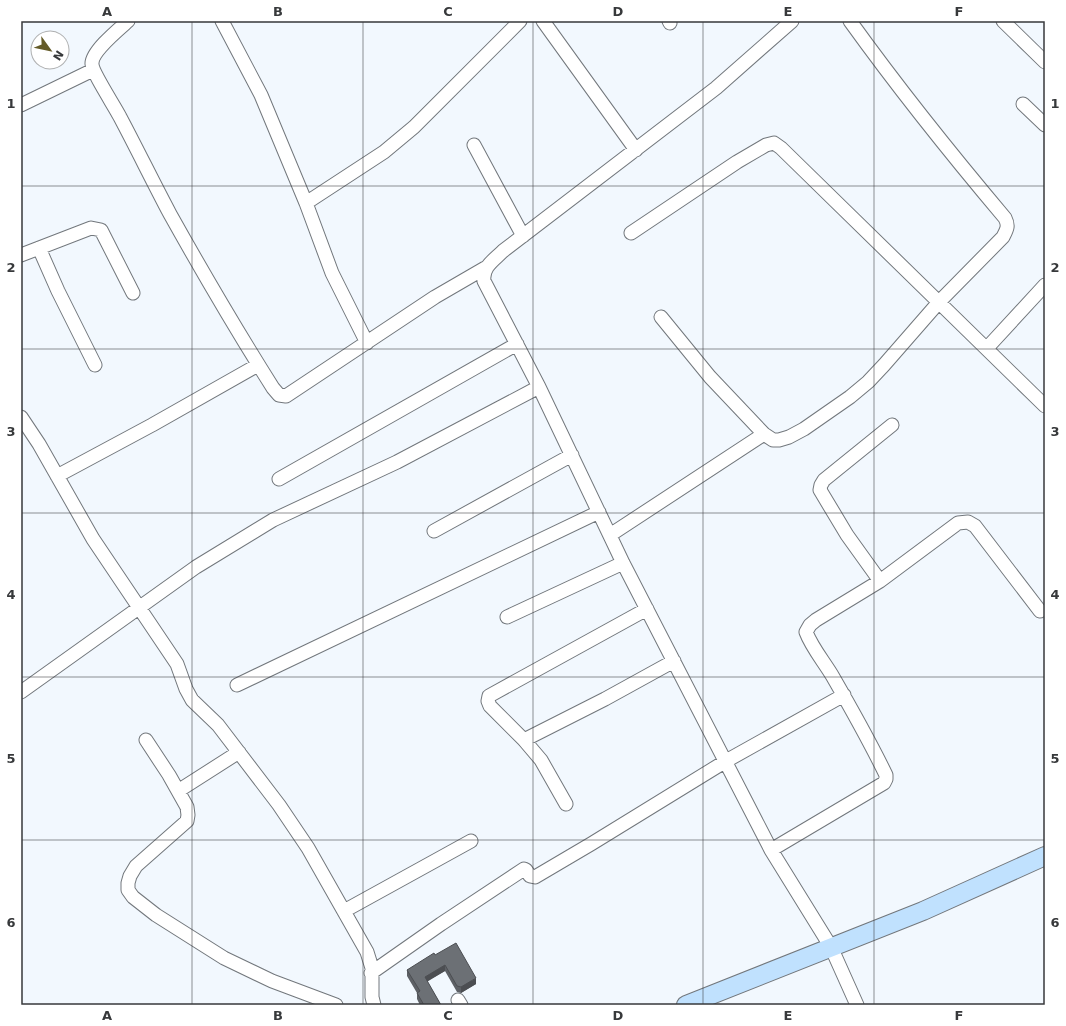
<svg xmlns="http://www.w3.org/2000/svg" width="1066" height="1026" font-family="'DejaVu Sans',sans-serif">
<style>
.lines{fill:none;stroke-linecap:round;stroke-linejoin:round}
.street-casing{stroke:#72777c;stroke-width:15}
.secondary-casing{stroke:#72777c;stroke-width:20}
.street{stroke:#fff;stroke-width:13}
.secondary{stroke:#c0e1fe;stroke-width:18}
.wall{fill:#5d6065}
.shaded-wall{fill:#4c4e52}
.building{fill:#6c7075;stroke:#4c4e52}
.grid{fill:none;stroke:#37393b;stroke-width:1;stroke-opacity:0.55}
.neatline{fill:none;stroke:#37393b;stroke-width:1.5}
.grid-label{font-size:13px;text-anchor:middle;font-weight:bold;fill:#37393b}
</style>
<rect width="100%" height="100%" fill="#f2f8fe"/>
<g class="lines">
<defs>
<path id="street" d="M128,21C119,29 91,52 92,64C92,72 115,107 120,117C137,149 153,182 170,214C203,273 237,331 273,388L279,395L286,396L435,297L485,268
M222,21L261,95L306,203L332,273L367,343
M543,21L636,150
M669,21L670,23
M792,21L716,88L503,251C494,260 482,267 484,281L539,387L623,563L771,850L831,947L857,1005
M1003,21L1045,62
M1023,104L1045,125
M21,105L93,70
M474,145L523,236
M306,203L384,152L414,127L520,21
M631,233L737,162L766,145L774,143L781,148L1045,406
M39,248L58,291L95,365
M21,255L91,228L101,230L133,293
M661,317L710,377L764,434L773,440H779L789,437L804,429L850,397L868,382L884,365L939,302L1003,237C1007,229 1009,226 1005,218C951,154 899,89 850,21
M987,348L1045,285
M21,417L39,444L93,539L177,664L186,689L192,700L218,725L279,805L308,848L367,952L372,968V997L374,1005
M57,476L152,425L258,365
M279,479L517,344
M434,531L572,455
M610,535L764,434
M880,581L847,535L820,490L821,485L824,480L892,425
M507,617L623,563
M237,685L599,512
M21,692L196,567L273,520L397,462L539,387
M146,740L169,775L187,807L188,815L187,821L136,866L130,876L128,883V890L133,897L156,915L224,958L272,981L336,1005
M524,740L605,699L674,661
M178,791L239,752
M566,804L541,760L524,740L490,706L488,701L489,696L647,609
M771,850L884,783L886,779V775C870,742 852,710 833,677C825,663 812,648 806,632L810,625L816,620L880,581L958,523L968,522L975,526L1040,611
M344,911L471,841
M371,973L441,924L524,869L526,870L530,876L535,877L591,844L726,761L844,695
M458,1000L461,1005"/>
<path id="secondary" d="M686,1005L923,911L1045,856"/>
</defs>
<use href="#street" class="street-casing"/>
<use href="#secondary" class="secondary-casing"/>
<use href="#street" class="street"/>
<use href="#secondary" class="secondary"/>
</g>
<path class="wall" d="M435,955L476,984L461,993L457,992L445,971L427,981L441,1005H420L417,999V993L407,976V970Z"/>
<path class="shaded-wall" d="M445,965V971L425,983V977Z
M476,978V984L461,993V987Z"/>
<path class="building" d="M456,943L476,978L461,987L457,986L445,965L425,977L441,1005H424L417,993L420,991L407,970L434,953L435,955Z"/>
<path class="grid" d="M192,21V1005M363,21V1005M533,21V1005M703,21V1005M874,21V1005M21,186H1045M21,349H1045M21,513H1045M21,677H1045M21,840H1045"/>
<rect width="1066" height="1026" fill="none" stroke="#ffffff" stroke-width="44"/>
<g transform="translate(50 50) rotate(123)"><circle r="19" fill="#ffffff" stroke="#afb0b1"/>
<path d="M0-3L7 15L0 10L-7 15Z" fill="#645b28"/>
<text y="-6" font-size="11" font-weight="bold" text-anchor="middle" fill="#37393b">N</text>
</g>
<rect x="22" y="22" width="1022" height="982" class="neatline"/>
<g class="grid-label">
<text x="107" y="16">A</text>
<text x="278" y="16">B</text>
<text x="448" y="16">C</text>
<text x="618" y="16">D</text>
<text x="788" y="16">E</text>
<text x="959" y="16">F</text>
<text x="11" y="108">1</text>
<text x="1055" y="108">1</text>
<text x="11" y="272">2</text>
<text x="1055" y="272">2</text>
<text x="11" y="436">3</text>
<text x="1055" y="436">3</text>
<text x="11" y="599">4</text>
<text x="1055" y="599">4</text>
<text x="11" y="763">5</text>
<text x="1055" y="763">5</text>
<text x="11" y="927">6</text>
<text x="1055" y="927">6</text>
<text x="107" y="1020">A</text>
<text x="278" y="1020">B</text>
<text x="448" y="1020">C</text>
<text x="618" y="1020">D</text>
<text x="788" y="1020">E</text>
<text x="959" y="1020">F</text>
</g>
</svg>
